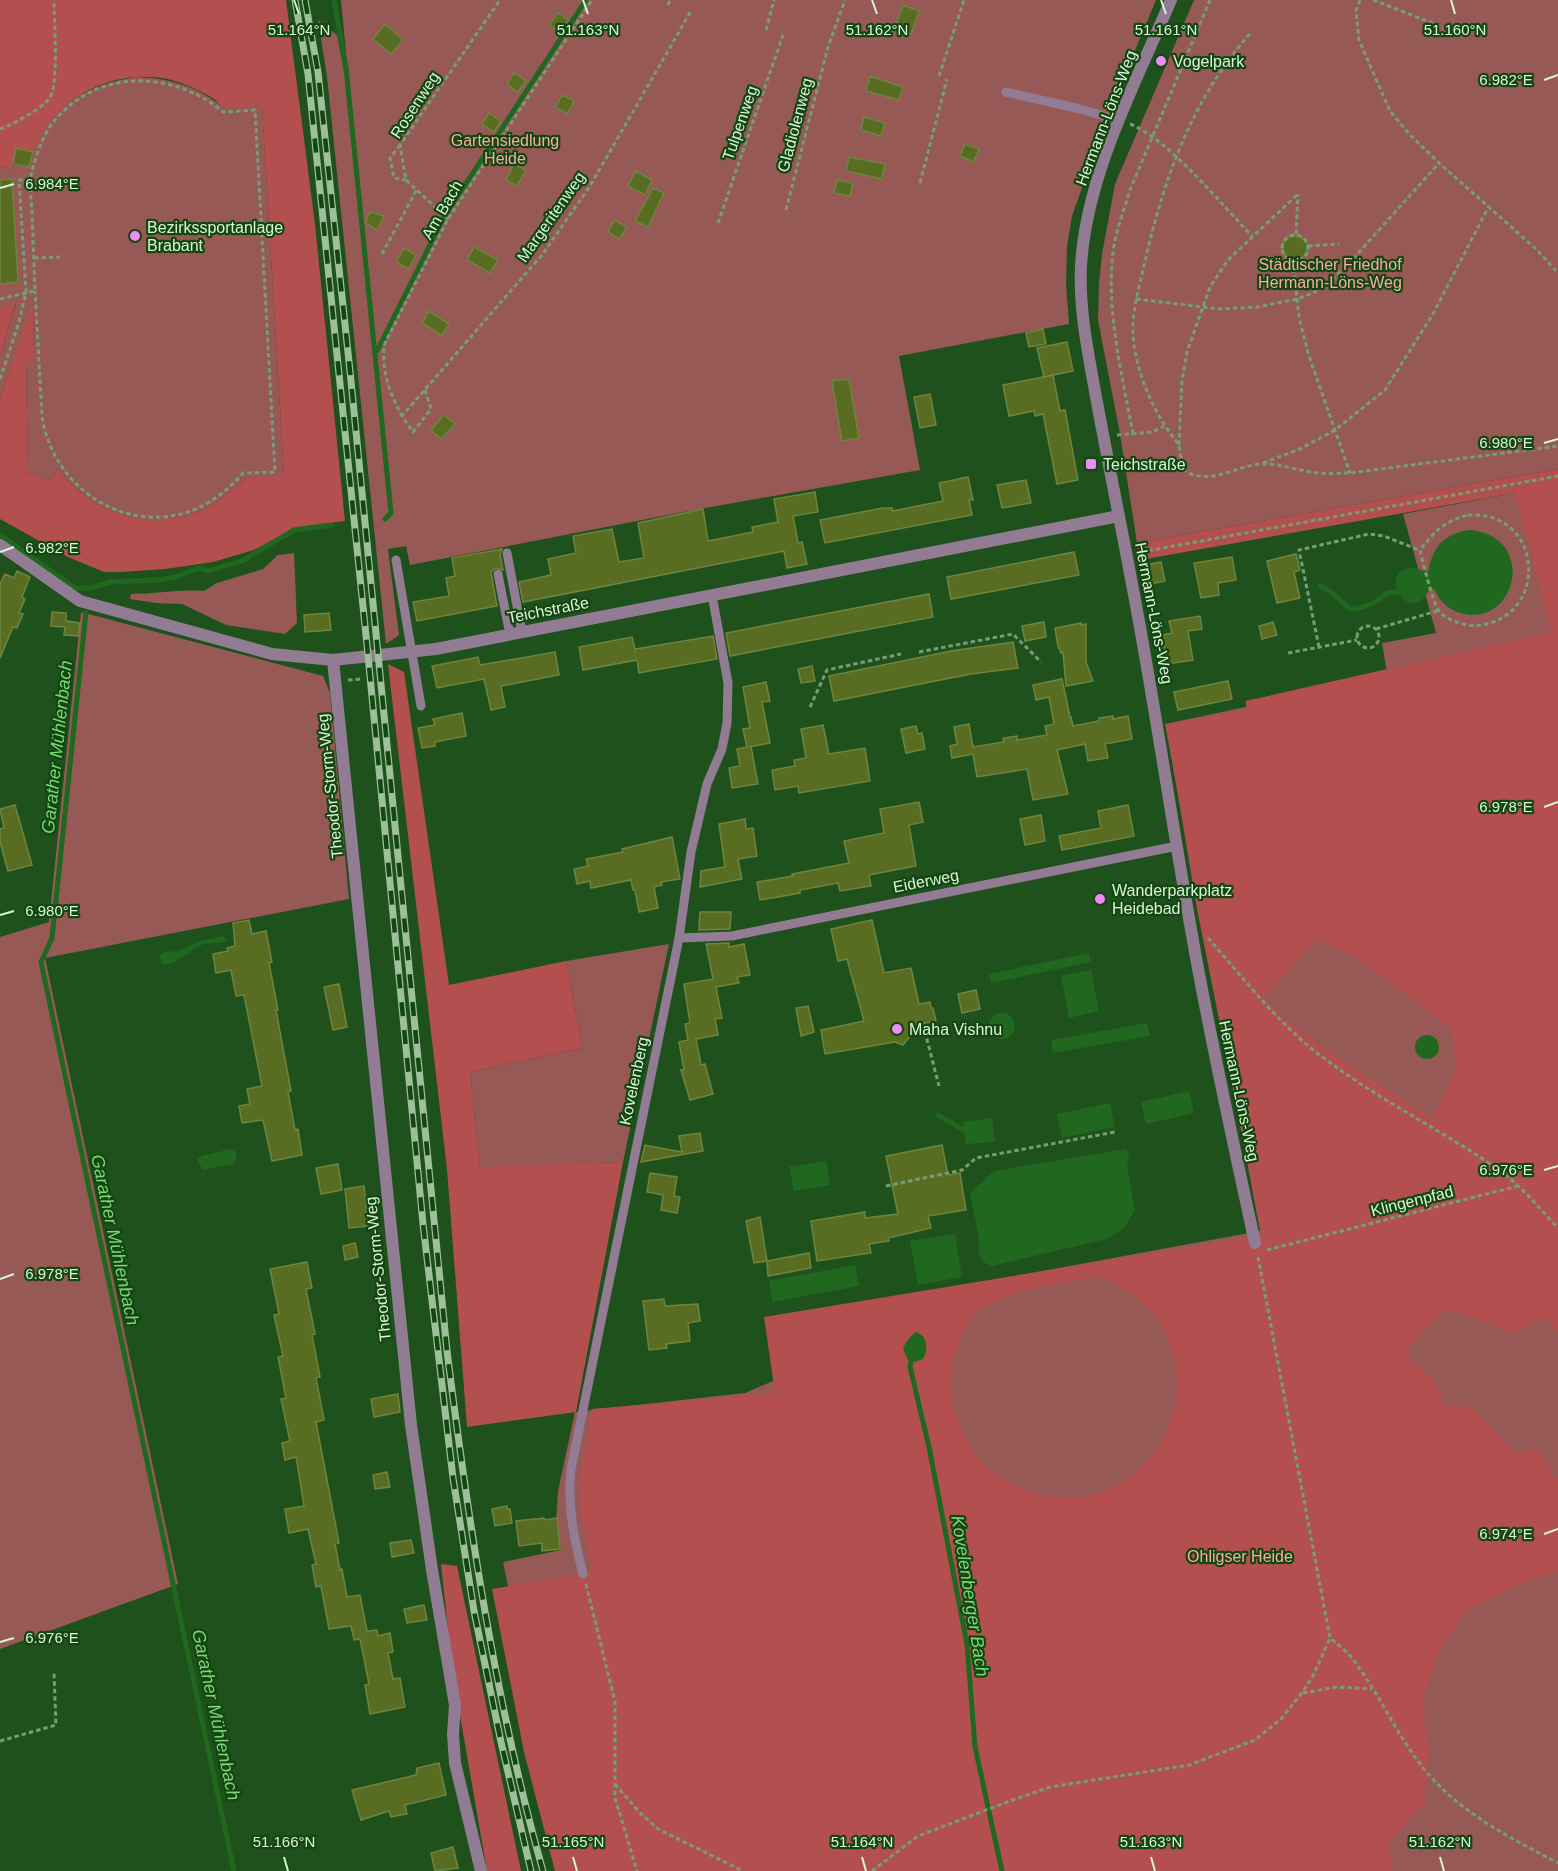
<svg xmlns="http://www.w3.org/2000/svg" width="1558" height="1871" font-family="Helvetica,sans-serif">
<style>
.green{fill:#975956}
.forest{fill:#b3504f;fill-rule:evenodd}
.water{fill:#20681f}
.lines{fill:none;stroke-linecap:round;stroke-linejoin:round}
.stream{stroke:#20681f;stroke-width:5}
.building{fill:#596d22;stroke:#70843e;stroke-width:1.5}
.path{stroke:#769e74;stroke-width:3;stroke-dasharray:4.5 3;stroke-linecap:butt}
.service{stroke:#927c94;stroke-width:9}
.minor{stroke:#927c94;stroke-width:12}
.rail-casing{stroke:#9dbf9a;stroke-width:7}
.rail{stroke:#134611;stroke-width:4.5;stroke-dasharray:14;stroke-linecap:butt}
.ticks{fill:none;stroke:#d9f4d6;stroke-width:2}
.poi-dot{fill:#ed8cf9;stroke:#134611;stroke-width:2}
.labels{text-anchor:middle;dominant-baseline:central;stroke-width:4.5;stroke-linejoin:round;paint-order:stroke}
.poi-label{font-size:16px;fill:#d9f4d6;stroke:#134611;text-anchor:start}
.street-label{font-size:16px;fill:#d9f4d6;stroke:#134611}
.park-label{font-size:16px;fill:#fbaaa6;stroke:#134611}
.water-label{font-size:18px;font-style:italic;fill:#7cd877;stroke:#134611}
.ticks-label{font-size:15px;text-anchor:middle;fill:#d9f4d6;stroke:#134611;stroke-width:4.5;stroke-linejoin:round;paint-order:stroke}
</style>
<rect width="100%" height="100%" fill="#1f511d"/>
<path class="green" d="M341,0H1156L1107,118L1072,216L1067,246L1066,284L1069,324L899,356L920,470L694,510L410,565L406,546L388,549L399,635L386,644L327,77L318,20L337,35L351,106Z
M1194,0H1558V469L1137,543L1120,434L1098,320L1099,283L1102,254L1115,184Z
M136,77C170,78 197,86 224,108L262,105L284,476L247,478L213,505L200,511L183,517L150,519L127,516L95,504L72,485L58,469L48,481L28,472L26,359L34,360L33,305L0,398V356L16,303L0,309V167L12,169L16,148L33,151C52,106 88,84 136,77Z
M1558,485V1871H586L530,1692L503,1562L561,1550L556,1524L558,1491L575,1412L745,1393L775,1380L765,1322L1260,1231L1165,724L1246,707V701L1387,673L1382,643L1436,633L1403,514Z
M294,553L297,623L285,634L226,625L182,604L156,603L130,599L131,594C156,594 180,589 204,591L217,583L263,569L278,555Z
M81,612L323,676L330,693L349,899L45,958L178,1584L0,1649V937L49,922Z
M669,944L623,1162L480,1168L470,1072L583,1048L566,961Z"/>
<path class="forest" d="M0,0H286L315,224L345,521L297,527L254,550L213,562L165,569L122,572H104L68,557L0,519V398L33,303L34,360H26L28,472L48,481L58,469L72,485L95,504L127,516L150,519L183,517L200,511L213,505L247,478L284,475L262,106C252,105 233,110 225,108C221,107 217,101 214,99C201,91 186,84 172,80C114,66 55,97 33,152L16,148L12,169L0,167Z
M16,302L0,356V309Z
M1558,469V1334L1547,1317L1514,1333L1458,1313L1443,1311L1409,1347L1408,1360C1430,1374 1436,1379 1444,1405L1471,1407L1517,1454L1532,1448L1540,1453L1558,1482V1572L1531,1579L1465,1611L1437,1655L1422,1704L1429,1749L1425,1803L1389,1841L1393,1871H555L524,1752L492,1589L592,1572L580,1507L579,1481L592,1409L775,1393L764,1317L1262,1235L1198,914L1166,725L1248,709L1246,701L1552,632L1515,493L1140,560L1137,543ZM1316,940L1352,955L1451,1028L1457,1067L1432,1119L1319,1045L1262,1000ZM1103,1277C1124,1289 1145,1300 1159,1321C1170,1337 1175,1358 1177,1377C1181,1463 1096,1524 1017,1487C996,1477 978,1463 968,1442C953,1416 949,1394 953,1364C956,1349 962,1331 971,1318C991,1293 1071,1280 1103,1277Z
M388,664L404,672L449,985L566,961L583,1048L470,1072L480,1167L623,1162L576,1412L467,1427L447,1169Z
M441,1564L457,1566L521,1871H487L453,1675Z"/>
<path class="water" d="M1470,530C1538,536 1517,629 1460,613C1447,609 1440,601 1434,589L1429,590C1411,627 1376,574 1410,568C1417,567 1422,572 1428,571C1434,546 1443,534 1470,530Z
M223,936L227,941C218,945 208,941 199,946C187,952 174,968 161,963L160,955L165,952L178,951L200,941Z
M1089,953L1091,962L991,983L989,974Z
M1091,970L1099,1011L1069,1018L1061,976Z
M989 1026a13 13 0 1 1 26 0a13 13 0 1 1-26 0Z
M1147,1023L1150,1036L1053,1053L1051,1040Z
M1415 1047a12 12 0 1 1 24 0a12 12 0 1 1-24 0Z
M1189,1091L1194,1113L1146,1124L1141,1102Z
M1110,1103L1115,1127L1062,1138L1057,1114Z
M992,1118L995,1142L966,1144L963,1122Z
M231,1149L235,1151L237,1159L233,1164L203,1170L197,1160L201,1156Z
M1126,1149L1129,1155L1127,1167L1135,1210L1124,1228L1107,1239L992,1266L985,1263L979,1255V1238L970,1193L994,1171Z
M826,1161L830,1185L794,1191L789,1167Z
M955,1234L962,1277L918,1285L910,1241Z
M855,1265L859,1286L773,1302L769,1281Z
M915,1332C927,1334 929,1350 923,1359L915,1362L908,1360L903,1349L906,1342Z"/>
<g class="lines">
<path class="stream" d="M334,0L346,68L391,513L385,519
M377,351L444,217L586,0
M0,535L75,588H91L110,582L157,580L176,577L198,568L208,571L242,561L294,530L332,525
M1320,586L1331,592L1350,609C1359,609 1367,606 1375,602C1384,597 1387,589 1398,593
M86,612L52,938L41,962L234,1871
M938,1115L964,1130
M911,1361L910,1367L929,1447L967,1644L975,1747L1002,1871"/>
</g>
<path class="building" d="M903,5L919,11L911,34L898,29L900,23L897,22Z
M558,13L568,20L560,32L549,25Z
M385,24L403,40L391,54L373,39Z
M514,73L526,81L518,92L507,84Z
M870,76L903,87L899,100L866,91Z
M562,95L574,101L567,114L556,107Z
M489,113L501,121L494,132L482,124Z
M864,117L885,123L881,136L861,130Z
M965,144L979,149L974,162L960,156Z
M16,148L33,152L29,167L13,164Z
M849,157L885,164L882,179L846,171Z
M514,164L526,170L517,186L506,180Z
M636,171L652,180L645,195L628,186Z
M12,179L18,282L0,284V180Z
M837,180L853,183L850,196L834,193Z
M653,188L664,193L648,227L635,221Z
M370,212L384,216L377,230L365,223Z
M615,220L627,228L619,239L608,231Z
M1283 248a12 12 0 1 1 24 0a12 12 0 1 1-24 0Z
M474,247L498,260L490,273L467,260Z
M404,248L416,255L409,269L396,262Z
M429,311L449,324L442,336L422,323Z
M1043,329L1046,344L1029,347L1026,333Z
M1067,342L1073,371L1044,377L1037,348Z
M1053,375L1060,411L1065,410L1078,480L1057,484L1043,414L1035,416L1034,411L1009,416L1003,385Z
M849,379L859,438L842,441L832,381Z
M930,394L936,425L920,428L914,397Z
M444,415L455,424L441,439L431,430Z
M968,477L973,500H969L972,515L825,543L820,520L883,508H892V511L943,501L939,483Z
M1026,480L1031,503L1002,508L997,485Z
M815,492L818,512L793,516L798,543L802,542L807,564L787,568L784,551L523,602L519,582L551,575L548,559L576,553L573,536L612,529L619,562L644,558L638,523L703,509L708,541L753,532L752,527L778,522L774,499Z
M502,549L500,554L503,570L496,568L491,572L497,606L417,621L413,602L449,596L446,578L455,576L452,558Z
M1074,552L1079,575L951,599L947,577Z
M1296,554L1300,570L1294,572L1300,598L1277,603L1267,561Z
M1232,557L1236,580L1218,583L1219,595L1201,598L1194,563Z
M1161,562L1165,581L1145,585L1141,566Z
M17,571L30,577L22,597L25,599L19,613L23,614L17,628L13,627L0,658V584L5,574L14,578Z
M929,594L933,617L730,656L726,633Z
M52,612L66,613V621L80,623L78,636L64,635L65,627L51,626Z
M329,613L331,630L305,632L304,615Z
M1200,616L1202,629L1188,631L1193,660L1167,664L1162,635L1172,633L1169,621Z
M1044,622L1046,637L1025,641L1022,626Z
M1273,622L1277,635L1262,639L1259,626Z
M1081,623V625L1086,624V662L1093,681L1066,686L1063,652L1061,653L1058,646L1055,628Z
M713,636L717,659L639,673L637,660L583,670L579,647L632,637L636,653L635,649Z
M1013,642L1018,668L971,674L834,701L829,676L951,651Z
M555,652L559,675L501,686L505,707L491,710L484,679L437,688L432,666L478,657L480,665Z
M812,666L815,681L801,683L798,669Z
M1062,679L1070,717H1071L1073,726L1099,721V718L1113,716V719L1128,716L1132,739L1105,744L1108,758L1088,761L1085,744L1057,750L1068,794L1033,800L1027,769L977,777L973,754L952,758L950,746L957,744L954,727L969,724L973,747L1004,742L1003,738L1017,736V740L1047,735L1045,726L1054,724L1049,697L1036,700L1033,685Z
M1228,681L1232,699L1178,710L1174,692Z
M766,682L770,701L762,702L770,743L749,747L751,746L758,784L732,788L729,768L740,766L737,749L747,747L743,729L750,728L743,687Z
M462,713L466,736L435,742V746L422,748L418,728L435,725L433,719Z
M823,725L829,754L865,748L870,781L799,793L798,786L775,790L772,770L795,766L794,760L806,758L801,729Z
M916,726L918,734L922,733L925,749L906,753L901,729Z
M919,802L923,822L909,825L916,866L869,875L871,886L840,891L838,883L800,890V893L760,900L757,882L793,876L792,874L849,863L844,841L884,833L880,809Z
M15,805L32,865L8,871L0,842V829L4,828L0,809Z
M1128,805L1134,836L1062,850L1059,836L1101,828L1098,811Z
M1041,815L1045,841L1025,845L1020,819Z
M745,819L746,829L753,828L757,856L738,859L742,879L700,887L701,871L725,867L719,824Z
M672,837L680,879L661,882L662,885L654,887L658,908L639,912L635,890H633L631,880L591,888L590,881L577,884L574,869L588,866L586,859L623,852L622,849Z
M700,912H731L730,929L699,930Z
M249,920L252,934L266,931L272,962L269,963L278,1010H276L291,1091L288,1092L295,1130L298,1129L302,1155L272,1161L263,1120L242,1123L239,1106L250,1104L247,1089L262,1086L244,995L236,996L231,970L216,973L213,954L228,951L227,948L235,946L233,923Z
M872,920L884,973L911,968L919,1004L930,1002L931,1008H933L936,1021L916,1025L918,1034L910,1036L903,1045L895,1042L825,1054L821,1030L864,1021L847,959L838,961L831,929Z
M729,943V947L744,944L750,975L737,977L739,983L716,987L722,1018L715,1019L718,1035L696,1039L701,1065L705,1064L713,1094L690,1100L681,1070H684L679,1042L688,1040L685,1024L690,1023L684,984L713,979L706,944Z
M339,984L347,1027L333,1030L324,987Z
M976,990L980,1009L962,1013L958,994Z
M808,1006L814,1032L801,1036L796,1008Z
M700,1133L703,1151L641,1162L645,1145L682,1152L679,1136Z
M942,1145L948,1175L960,1173L966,1210L928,1216L931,1228L888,1238L889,1241L869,1244L871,1253L817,1261L811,1221L865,1212V1218L898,1214L886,1156Z
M338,1164L342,1190L321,1194L316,1168Z
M650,1173L677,1177L674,1196L680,1197L677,1213L661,1210L663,1195L647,1192Z
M364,1186L368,1226L349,1228L345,1189Z
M760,1217L767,1261L754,1263L746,1221Z
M355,1243L358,1257L345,1260L343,1246Z
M809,1253L811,1268L768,1276L767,1261Z
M307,1262L312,1288L306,1289L315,1334L312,1335L320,1377L316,1378L324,1420L316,1422L339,1543L335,1544L340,1570L342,1569L347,1597L360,1595L367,1631L377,1630L378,1636L390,1633L393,1652L388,1653L393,1679L400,1678L405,1707L370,1714L365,1685L369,1684L360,1639L354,1640L351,1626L329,1629L321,1586L316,1587L312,1565L316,1564L308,1529L289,1533L285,1509L304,1506L296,1457L285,1460L282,1443L290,1441L281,1399L286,1398L278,1357L283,1356L274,1315L279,1314L270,1269Z
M664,1299L665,1306L698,1304L700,1321L688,1323L690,1341L666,1344L667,1348L649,1350L643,1301Z
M398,1394L400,1412L374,1417L371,1399Z
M387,1472L390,1487L375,1489L373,1475Z
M507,1506V1509H510L512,1523L495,1526L492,1509Z
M544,1518V1520L557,1518L560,1549L542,1551V1543L519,1546L516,1521Z
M411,1540L414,1553L392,1557L390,1543Z
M424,1605L427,1620L407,1623L404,1609Z
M439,1763L446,1795L405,1805L407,1814L391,1817L389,1811L361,1820L352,1790L416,1775L417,1768Z
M453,1847L458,1868L435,1871L431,1853Z"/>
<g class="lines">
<path class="path" d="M1360,0L1356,11L1359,40L1390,111L1409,134L1439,163L1536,249L1558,273
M1373,0L1445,28
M668,5L670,0
M766,30L774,0
M1250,34C1192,98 1162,183 1144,266C1139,288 1132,311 1133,333C1135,371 1153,412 1176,441C1184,451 1177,467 1189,473C1211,484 1238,466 1260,464C1279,463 1300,471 1318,473C1329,474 1340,473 1350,473L1558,446
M939,76L964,0
M1130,124C1167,138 1223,206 1252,236
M0,129C13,124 43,109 50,97C59,84 54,19 54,0
M400,145L390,158L394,178L406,180
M920,183L947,79
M786,210L828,47L845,0
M448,219L406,180L400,145L500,0
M718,223L783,35
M1296,234L1298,194
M1282 248a13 13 0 1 1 26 0a13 13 0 1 1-26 0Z
M1308,246L1339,244
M382,254L417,189
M34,258L60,257
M1293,261L1299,317L1308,353L1350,473
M0,299L35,291C34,265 33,239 32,213C31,199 29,184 32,171C36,156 42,138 51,125C94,68 172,69 223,112L255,110L275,472L243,473C230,488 214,501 196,509C126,538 52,487 42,416L35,291
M1136,299L1220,309L1257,307L1297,299L1313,293L1332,280L1354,258L1439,163
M0,379L19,322L26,292L19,180H30
M425,390L431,409L413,432C395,408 379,373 385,343L448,219L592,0
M401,417L542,255L590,186L691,11
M1133,434C1122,374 1106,313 1113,252C1116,230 1124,210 1130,190L1210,0
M1117,435L1153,432L1164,426
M1179,445L1182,380L1187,352L1210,287L1228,260L1298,194
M1263,463L1300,449L1335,430L1385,390L1433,314L1489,206
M1468,515C1473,515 1480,515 1486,516C1537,526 1544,598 1498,620C1489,624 1478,627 1467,625C1457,623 1446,619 1439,611C1433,604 1423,562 1420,550C1435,531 1443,522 1468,515Z
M1141,552L1558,476
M1357 637a11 11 0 1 1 22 0a11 11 0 1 1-22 0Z
M1376,629L1437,611
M1319,647L1299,550L1369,534L1384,536L1419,550
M919,652L1013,634L1041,662
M1288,653L1357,640
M348,680L361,679
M810,707L827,670L901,654
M1208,938C1245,980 1280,1026 1325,1059C1381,1101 1443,1131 1499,1170C1521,1185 1539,1208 1558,1228
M923,1024L939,1086
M886,1186L962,1170L976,1158L1115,1132
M1267,1250L1518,1186
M1258,1257L1330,1638C1337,1644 1345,1650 1351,1657C1378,1691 1396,1734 1424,1769C1460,1813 1509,1837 1558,1863
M586,1584L615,1702V1798L637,1871
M1303,1693L1337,1687L1372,1689
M0,1741L56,1725L54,1673
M615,1784L638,1811L658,1829L743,1871
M872,1871L918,1836L1010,1801L1050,1787L1189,1765L1255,1740L1281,1719L1301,1694L1313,1676L1330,1638"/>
<path class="service" d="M1006,92L1076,108L1119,120
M507,553L522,632
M396,560L421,706
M498,574L510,635
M679,938L732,936L1177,846
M583,1574C574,1539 567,1505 571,1469L679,938L691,852L707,784L722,749L727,723L728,683L712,595"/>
<path class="minor" d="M1171,0C1136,82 1086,175 1081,266C1079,307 1087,347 1094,386C1107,458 1122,529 1135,600C1156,712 1172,824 1192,935C1210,1039 1233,1141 1255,1243
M0,545L80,601L272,654L333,660L436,649L1119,516
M333,660L411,1425L432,1570L455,1705L453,1734L455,1763L481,1871"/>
<defs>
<path id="rail" d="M295,0L308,74L367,645L423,1224L453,1478L474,1611L501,1742L531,1871
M305,0L318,72L350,371L447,1351C469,1526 495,1701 543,1871"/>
</defs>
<use href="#rail" class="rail-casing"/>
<use href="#rail" class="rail"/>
</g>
<path class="ticks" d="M294,0L299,14M583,0L588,14M872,0L877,14M1161,0L1166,14M1451,0L1455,14M1544,80L1558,75M0,188L14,184M1544,443L1558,439M0,552L14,547M1544,807L1558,802M0,915L14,911M1544,1170L1558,1166M0,1279L14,1274M1544,1534L1558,1529M0,1642L14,1638M284,1857L288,1871M573,1857L577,1871M862,1857L866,1871M1151,1857L1155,1871M1440,1857L1444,1871"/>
<g class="poi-dot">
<circle cx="1161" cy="61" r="6"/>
<circle cx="135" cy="236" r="6"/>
<rect x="1085" y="458" width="12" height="12" rx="3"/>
<circle cx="1100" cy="899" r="6"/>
<circle cx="897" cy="1029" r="6"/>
</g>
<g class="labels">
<g class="poi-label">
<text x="1173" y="61">Vogelpark</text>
<text x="147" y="227">Bezirkssportanlage<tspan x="147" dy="18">Brabant</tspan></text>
<text x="1103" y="464">Teichstraße</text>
<text x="1112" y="890">Wanderparkplatz<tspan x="1112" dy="18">Heidebad</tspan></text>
<text x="909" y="1029">Maha Vishnu</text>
</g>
<g class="street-label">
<text transform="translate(415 105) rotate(-57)">Rosenweg</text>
<text transform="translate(1106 118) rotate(-69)">Hermann-Löns-Weg</text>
<text transform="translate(740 123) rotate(-71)">Tulpenweg</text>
<text transform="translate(795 125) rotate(-75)">Gladiolenweg</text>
<text transform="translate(442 210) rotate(-60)">Am Bach</text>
<text transform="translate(551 217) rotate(-55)">Margeritenweg</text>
<text transform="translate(548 610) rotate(-11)">Teichstraße</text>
<text transform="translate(1154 613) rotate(79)">Hermann-Löns-Weg</text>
<text transform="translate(330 786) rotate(-96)">Theodor-Storm-Weg</text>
<text transform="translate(926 881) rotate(-11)">Eiderweg</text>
<text transform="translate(634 1081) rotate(-78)">Kovelenberg</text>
<text transform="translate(1239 1091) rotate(78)">Hermann-Löns-Weg</text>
<text transform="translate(1412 1201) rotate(-14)">Klingenpfad</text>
<text transform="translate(378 1269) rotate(-96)">Theodor-Storm-Weg</text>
</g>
<g class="park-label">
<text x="505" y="140">Gartensiedlung<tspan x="505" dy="18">Heide</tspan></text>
<text x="1330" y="264">Städtischer Friedhof<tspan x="1330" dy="18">Hermann-Löns-Weg</tspan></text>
<text x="1240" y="1556">Ohligser Heide</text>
</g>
<g class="water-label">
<text transform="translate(57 747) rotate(-84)">Garather Mühlenbach</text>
<text transform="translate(115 1240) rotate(78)">Garather Mühlenbach</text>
<text transform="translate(970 1596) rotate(81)">Kovelenberger Bach</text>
<text transform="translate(216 1715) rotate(78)">Garather Mühlenbach</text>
</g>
</g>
<g class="ticks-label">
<text x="299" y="35">51.164°N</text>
<text x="588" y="35">51.163°N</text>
<text x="877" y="35">51.162°N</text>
<text x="1166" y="35">51.161°N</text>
<text x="1455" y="35">51.160°N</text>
<text x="1506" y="85">6.982°E</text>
<text x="52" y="189">6.984°E</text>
<text x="1506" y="448">6.980°E</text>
<text x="52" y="553">6.982°E</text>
<text x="1506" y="812">6.978°E</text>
<text x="52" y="916">6.980°E</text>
<text x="1506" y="1175">6.976°E</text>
<text x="52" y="1279">6.978°E</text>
<text x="1506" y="1539">6.974°E</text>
<text x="52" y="1643">6.976°E</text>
<text x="284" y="1847">51.166°N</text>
<text x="573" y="1847">51.165°N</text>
<text x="862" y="1847">51.164°N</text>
<text x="1151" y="1847">51.163°N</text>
<text x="1440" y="1847">51.162°N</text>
</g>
</svg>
